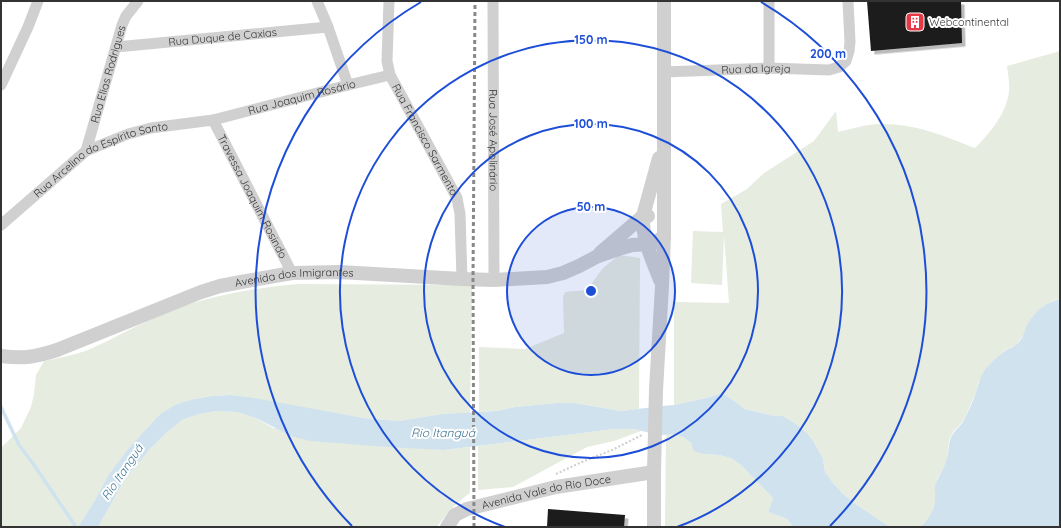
<svg xmlns="http://www.w3.org/2000/svg" width="1061" height="528" font-family="Quicksand,sans-serif">
<style>
.green{fill:#e6ecdf}
.water{fill:#cfe2ee}
.lines{fill:none;stroke-linecap:round;stroke-linejoin:round}
.stream{stroke:#cfe2ee;stroke-width:3.5}
.building{fill:#1a1a1a;filter:url(#shadow)}
.path{stroke:#cdcdcd;stroke-width:2;stroke-dasharray:2 2;stroke-linecap:butt}
.minor{stroke:#d0d0d0;stroke-width:11}
.tertiary{stroke:#d0d0d0;stroke-width:14}
.rail{stroke:#888;stroke-width:3;stroke-dasharray:4 3;stroke-linecap:butt}
.ring{fill:none;stroke:#1d4ed8;stroke-width:2}
.labels{text-anchor:middle;dominant-baseline:central;stroke-width:4;stroke-linejoin:round;paint-order:stroke}
.poi-label{font-size:11px;fill:#333;stroke:#fff;text-anchor:start}
.street-label{font-size:11px;fill:#333;stroke:#fff}
.water-label{font-size:12px;font-style:italic;fill:#3f7597;stroke:#fff}
.centre{fill:#1d4ed8;stroke:#fff;stroke-width:2}
.ring-label{font-size:12px;text-anchor:middle;font-weight:bold;fill:#1d4ed8;stroke:#fff;stroke-width:4;stroke-linejoin:round;paint-order:stroke}
</style>
<defs>
<filter id="shadow"><feDropShadow dx="3.5" dy="3.5" stdDeviation="0" flood-color="#0004"/></filter>
</defs>
<rect width="100%" height="100%" fill="#fff"/>
<path class="green" d="M1060,51V299L1054,300L1044,306L1034,315L1027,326L1024,334L1017,344L1004,351L989,365L978,383L976,392L964,420L953,432L949,440L947,459L944,469L938,477L935,488L936,496L934,505L931,515L922,527H890L857,505L843,494L833,483L825,472L823,459L814,442L807,433L796,424L783,416H774L745,409L726,395L719,394L706,398L674,405V302L729,303L724,235L722,285L691,283L693,231L723,232L721,204L747,189L764,173L814,141L836,111L838,132C851,129 867,124 880,124C914,123 944,136 975,148C990,133 1006,114 1009,92C1010,84 1008,74 1007,66Z
M619,255L640,258L639,409L621,411L574,403H557L515,407L497,411L479,412V347L525,349L564,333L563,297L565,292L587,290L603,268Z
M298,284L472,285L470,413L442,414L399,421L364,418L230,395L212,396L194,399L159,415L127,450L109,474L95,500L78,527H1V448L21,428L31,407L34,394L36,375L44,361C59,358 74,355 88,350C102,344 115,337 129,330C143,323 158,316 173,310C213,295 255,288 298,284Z
M217,411L237,412L256,418L273,428L444,450L470,447V493C457,502 446,514 437,527H98L125,479L151,448L167,432L182,420L199,414Z
M614,429H633L641,431L614,441L587,447L513,487L478,490V446L575,434Z
M666,434H674L683,437L704,454L719,455L731,458L742,466L773,498L768,512L787,519L793,527H665Z"/>
<path class="water" d="M1060,299V527H921C929,519 935,509 935,498C936,493 934,490 935,486C938,476 944,470 946,461C949,454 948,446 950,440C953,430 962,426 965,418C969,410 973,401 976,392C979,382 981,373 989,365C993,361 1000,354 1005,351C1009,348 1014,347 1018,343C1024,337 1024,331 1027,325C1034,312 1046,302 1060,299Z
M719,394L726,395L745,409L774,416H783L796,424L807,433L814,442L823,459L825,472L833,483L843,494L857,505L890,527H793L787,519L768,512L773,498L742,466L731,458L719,455L704,454L694,451L691,443L683,437L674,434L662,435L646,432L633,429H614L575,434L444,450L388,447L310,441L291,436L256,418L237,412L217,411L199,414L182,420L167,432L151,448L125,479L98,527H78L95,500L109,474L127,450L159,415L175,405L194,399L212,396L230,395L254,398L364,418L399,421L442,414L497,411L515,407L557,403H574L621,411L662,406L674,405L706,398Z"/>
<g class="lines">
<path class="stream" d="M1,407L19,445L34,465L76,527"/>
</g>
<path class="building" d="M867,1H961L962,43L871,51Z
M548,509L625,515L624,527H547Z"/>
<g class="lines">
<path class="path" d="M556,474L582,462L612,450L642,435L643,436"/>
<g class="minor">
<path d="M317,1L328,27L348,85"/>
<path id="s1" d="M389,1L387,61L390,75L457,198L460,214L462,279"/>
<path id="s2" d="M493,1L494,280"/>
<path id="s3" d="M116,47L328,27"/>
<path d="M769,68V1"/>
<path id="s4" d="M664,72L769,68L829,70L839,67L846,61L849,51L850,42L848,1"/>
<path d="M1,85L28,27L38,1"/>
<path id="s5" d="M213,120L292,273"/>
<path id="s6" d="M86,151L122,25L126,16L138,1"/>
<path id="s7" d="M1,225L86,151L128,134L151,128L213,120L348,85L390,75"/>
</g>
<g class="tertiary">
<path d="M659,158L643,216C642,239 652,259 660,280"/>
<path d="M600,253L643,216H648"/>
<path id="s8" d="M1,356C24,359 35,357 57,350L201,292L220,286L241,282L292,273L339,272L462,279L494,280L547,277L563,273L579,266L596,257L622,248L632,245L651,244L660,239L664,236"/>
<path id="s9" d="M447,527L455,515L467,509L556,487L654,472"/>
<path d="M654,527V472L656,390L662,286L664,236V1"/>
</g>
<path class="rail" d="M474,527L473,280L475,1"/>
</g>
<circle cx="591" cy="291" r="84" fill="#1d4ed8" fill-opacity=".12"/>
<g class="ring">
<circle cx="591" cy="291" r="84"/>
<circle cx="591" cy="291" r="167"/>
<path d="M505 527A251 251 0 1 1 677 527"/>
<path d="M352 526A335 335 0 0 1 421 2M761 2A335 335 0 0 1 830 526"/>
</g>
<defs>
<symbol id="building-square" viewBox="-11 -11 22 22"><rect x="-9" y="-9" width="18" height="18" rx="4" fill="#e63946" stroke="#fff"/><path d="M-4-6H4V6H1V3H-1V6H-4ZM-2.5-4.3h1.7v1.8h-1.7ZM.8-4.3h1.7v1.8H.8ZM-2.5-1h1.7V.8h-1.7ZM.8-1h1.7V.8H.8Z" fill="#fff"/></symbol>
</defs>
<g fill-rule="evenodd">
<use href="#building-square" x="904" y="11" width="22" height="22"/>
</g>
<g class="labels">
<g class="poi-label">
<text x="929" y="22">Webcontinental</text>
</g>
<g class="street-label">
<text stroke="none"><textPath href="#s3" startOffset="107">Rua Duque de Caxias</textPath></text>
<text stroke="none"><textPath href="#s4" startOffset="92">Rua da Igreja</textPath></text>
<text stroke="none"><textPath href="#s6" startOffset="80">Rua Elias Rodrigues</textPath></text>
<text stroke="none"><textPath href="#s7" startOffset="336">Rua Joaquim Rosário</textPath></text>
<text stroke="none"><textPath href="#s1" startOffset="148">Rua Francisco Sarmento</textPath></text>
<text stroke="none"><textPath href="#s2" startOffset="139">Rua José Apolinário</textPath></text>
<text stroke="none"><textPath href="#s7" startOffset="122">Rua Arcelino do Espírito Santo</textPath></text>
<text stroke="none"><textPath href="#s5" startOffset="86">Travessa Joaquim Rosindo</textPath></text>
<text stroke="none"><textPath href="#s8" startOffset="307">Avenida dos Imigrantes</textPath></text>
<text stroke="none"><textPath href="#s9" startOffset="109">Avenida Vale do Rio Doce</textPath></text>
</g>
<g class="water-label">
<text x="443" y="432">Rio Itanguá</text>
<text transform="translate(122 472) rotate(-56)">Rio Itanguá</text>
</g>
</g>
<circle cx="591" cy="291" r="6" class="centre"/>
<g class="ring-label">
<text x="591" y="44">150 m</text>
<text x="828" y="58">200 m</text>
<text x="591" y="128">100 m</text>
<text x="591" y="211">50 m</text>
</g>
<rect width="1061" height="528" fill="none" stroke="#333333" stroke-width="4"/>
</svg>
